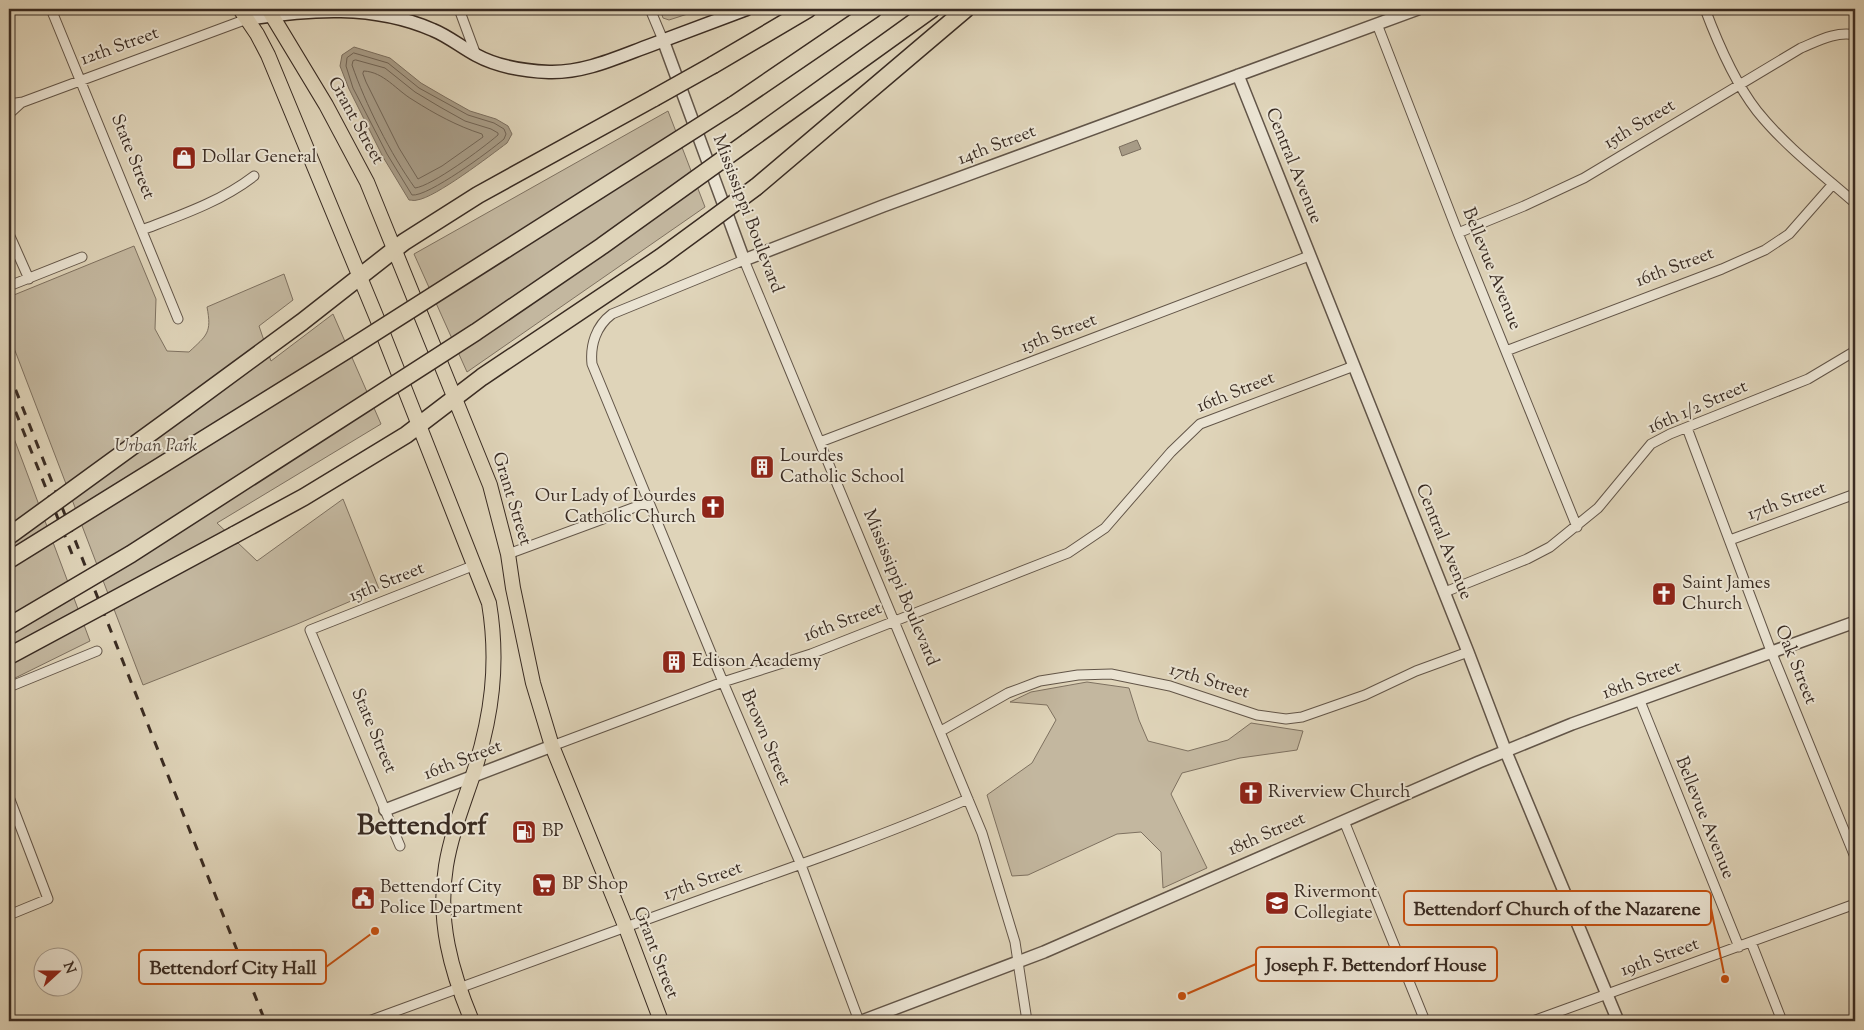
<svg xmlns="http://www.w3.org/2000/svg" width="1864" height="1030" font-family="'Sorts Mill Goudy',serif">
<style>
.green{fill:#c3b79f;stroke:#7e7160}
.water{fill:#a79b86;stroke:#7b6e5e}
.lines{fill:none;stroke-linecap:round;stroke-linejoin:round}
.shore{stroke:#706354;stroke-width:1}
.minor-casing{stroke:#625548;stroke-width:11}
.tertiary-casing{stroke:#625548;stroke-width:14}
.secondary-casing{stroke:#392b22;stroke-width:15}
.primary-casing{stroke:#392b22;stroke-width:16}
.motorway-casing{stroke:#392b22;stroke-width:19}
.minor{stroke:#eae3d2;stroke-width:9}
.tertiary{stroke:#eae3d2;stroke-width:11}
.secondary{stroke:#eae3d2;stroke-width:12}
.primary{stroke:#dfd4b9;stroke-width:14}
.motorway{stroke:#dfd4b9;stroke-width:16}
.rail{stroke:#392b22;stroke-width:3;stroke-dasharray:9 9;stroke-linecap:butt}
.motorway-bridge-casing{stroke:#392b22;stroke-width:19;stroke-linecap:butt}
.motorway-bridge{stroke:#dfd4b9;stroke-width:16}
.labels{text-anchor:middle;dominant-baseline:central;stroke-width:4;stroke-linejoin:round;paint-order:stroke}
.street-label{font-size:18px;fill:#392b22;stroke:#eae3d2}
.poi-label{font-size:18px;fill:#392b22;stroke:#eae3d2;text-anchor:start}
.park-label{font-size:18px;font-style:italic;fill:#55473b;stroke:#eae3d2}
.town-label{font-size:28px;font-weight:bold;fill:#392b22;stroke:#eae3d2}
.leader{fill:none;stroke:#c55010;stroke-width:2}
.callout-dot{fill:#c55010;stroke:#eae3d2;stroke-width:2}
.callout{fill:#eae3d2;stroke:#c55010;stroke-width:2}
.callout-label{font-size:19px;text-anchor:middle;font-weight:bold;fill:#392b22}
</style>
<rect width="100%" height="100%" fill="#dfd4b9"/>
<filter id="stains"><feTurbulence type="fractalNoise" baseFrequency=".004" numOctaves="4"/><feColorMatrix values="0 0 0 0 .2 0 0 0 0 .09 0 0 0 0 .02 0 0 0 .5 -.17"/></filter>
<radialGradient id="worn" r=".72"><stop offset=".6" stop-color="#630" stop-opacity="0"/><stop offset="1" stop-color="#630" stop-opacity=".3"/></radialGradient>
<path class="green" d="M660,9H703L669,20L663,18Z
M668,111L705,207L467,372L414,254Z
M134,246L156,299L155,329L167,351L189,352C207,335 212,333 207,307L284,274L293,300L259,326L271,361L333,314L381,424L217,523L257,561L343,499L379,589L295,625L143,685L9,335V297Z
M9,425L90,641L9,681Z
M1087,682L1129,688L1139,720L1148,741L1188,751L1228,740L1251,723L1303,731L1297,750L1240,758L1182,773L1171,794L1207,868L1163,888L1161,852L1141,832L1117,834L1028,875L1012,876L987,795L1032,763L1056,720L1047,705L1010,702L1031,692Z"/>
<path class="water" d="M354,47L390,58L421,83L445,97L470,111L496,119L508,126L512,134L507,143C491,155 435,198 417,200C414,201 412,200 409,200L383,157L349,89L340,66L342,55Z
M1137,140L1141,149L1122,156L1119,147Z"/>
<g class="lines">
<path class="shore" d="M354,53L388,63L419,88L468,115L494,123L504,129L506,134L504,139C490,151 428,197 412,195L387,154L353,88L346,66L347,58Z
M356,60L385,68L415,92L440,107L465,121L491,129L498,133V135C483,148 432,186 415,188C391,155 365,103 352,65L353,61Z
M364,71C384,72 396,90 413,100C435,114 457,126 482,134L483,137L442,166L418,179L399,148L366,82L363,74Z"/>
<defs>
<path id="minor" d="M51,9L178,319
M459,9L476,55
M650,9L663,40
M1705,9C1717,41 1736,84 1757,111C1785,146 1822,174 1855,203
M1377,24L1458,233L1577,527
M9,104L23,102L247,19
M9,114L21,103
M142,230C181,215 220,202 254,176
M1458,233L1524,206L1584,178L1801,48C1818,41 1836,31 1855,35
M9,234L29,279
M9,286L82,257
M1506,351L1722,269L1765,250L1789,234L1833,184
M1687,428L1771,651L1855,857
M820,442L1309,256
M1730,540L1855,494
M508,554L649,502
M1445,592L1527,559L1550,547L1598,508L1651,444L1670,434L1808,379L1855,351
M9,687L97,651
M1640,701L1739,947
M941,731L1008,693L1040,681L1078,675L1111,674L1170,686L1257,715L1286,719L1302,717L1365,695L1416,671L1468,652
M552,746L723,682L811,654L1068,553L1105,528L1171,452L1200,424L1354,366
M9,797L48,899L9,915
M1344,821L1425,1021
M400,846L310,630L475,565
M1751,942L1782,1021
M369,1021C484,978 599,937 714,895C799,865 885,835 968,799
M859,1021L801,865L723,682L592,364C590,345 596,326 612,314L744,260L982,833L1015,942L1027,1021
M1533,1021L1855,904"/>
<path id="tertiary" d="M663,40L744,260L883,206L1418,9
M1238,75L1468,652L1506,752L1618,1021
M385,810L552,746
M862,1021L1044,952L1479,762L1572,724L1855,622"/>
<path id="secondary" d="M247,19C309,9 374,4 433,30C448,36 461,47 476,55C498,67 524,71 549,72C585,73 618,57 651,45C683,33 715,21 747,9"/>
<path id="primary" d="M240,9L257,34L268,55L376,316L489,603C499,663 492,717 473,775C463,805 451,835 446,866C437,921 451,971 472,1021
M268,9L326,105L367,182L490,485L508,554L513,588L533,683L552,746L626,928L661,1021"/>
<path id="motorway" d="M713,65L808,9
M733,105L874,9
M747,142L932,9
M756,187L966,9
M185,408L302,322L404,242L478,195L654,98
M234,535L304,497L406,435L482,377L661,257L706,224"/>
</defs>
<use href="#minor" class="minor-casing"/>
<use href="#tertiary" class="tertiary-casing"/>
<use href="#secondary" class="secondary-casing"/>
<use href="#primary" class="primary-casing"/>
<use href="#motorway" class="motorway-casing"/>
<use href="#minor" class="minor"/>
<use href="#tertiary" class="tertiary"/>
<use href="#secondary" class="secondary"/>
<use href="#primary" class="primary"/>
<use href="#motorway" class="motorway"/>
<path class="rail" d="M9,373L265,1021
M9,395L74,559"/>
<defs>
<path id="motorway-bridge" d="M654,98L713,65
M706,224L756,187
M9,536L185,408
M9,560L352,347L733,105
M9,626L131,554L476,332L602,246L747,142
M9,656L234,535"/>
</defs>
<use href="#motorway-bridge" class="motorway-bridge-casing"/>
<use href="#motorway-bridge" class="motorway-bridge"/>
</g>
<defs>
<symbol id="shop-square" viewBox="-11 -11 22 22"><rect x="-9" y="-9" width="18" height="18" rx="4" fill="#8f2418" stroke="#eae3d2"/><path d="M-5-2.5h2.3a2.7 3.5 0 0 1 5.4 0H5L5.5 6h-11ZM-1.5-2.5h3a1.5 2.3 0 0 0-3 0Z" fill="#fff"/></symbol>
<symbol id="building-square" viewBox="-11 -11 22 22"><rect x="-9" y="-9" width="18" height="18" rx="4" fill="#8f2418" stroke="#eae3d2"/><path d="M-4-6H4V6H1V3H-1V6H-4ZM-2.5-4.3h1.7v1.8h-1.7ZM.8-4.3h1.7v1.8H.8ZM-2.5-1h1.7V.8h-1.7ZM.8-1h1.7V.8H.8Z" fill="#fff"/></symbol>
<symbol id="church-square" viewBox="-11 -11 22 22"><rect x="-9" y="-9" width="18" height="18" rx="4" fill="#8f2418" stroke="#eae3d2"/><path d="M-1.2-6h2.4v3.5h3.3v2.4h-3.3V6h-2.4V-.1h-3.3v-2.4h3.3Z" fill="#fff"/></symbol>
<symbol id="fuel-square" viewBox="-11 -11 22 22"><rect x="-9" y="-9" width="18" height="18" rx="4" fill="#8f2418" stroke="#eae3d2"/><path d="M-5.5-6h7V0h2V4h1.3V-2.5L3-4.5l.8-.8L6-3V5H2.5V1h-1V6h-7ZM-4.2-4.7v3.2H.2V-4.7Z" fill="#fff"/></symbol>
<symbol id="supermarket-square" viewBox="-11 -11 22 22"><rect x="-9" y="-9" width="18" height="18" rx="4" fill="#8f2418" stroke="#eae3d2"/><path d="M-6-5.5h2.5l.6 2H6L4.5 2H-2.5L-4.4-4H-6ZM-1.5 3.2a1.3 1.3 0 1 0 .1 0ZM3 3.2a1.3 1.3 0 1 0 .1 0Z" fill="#fff"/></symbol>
<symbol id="civic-square" viewBox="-11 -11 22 22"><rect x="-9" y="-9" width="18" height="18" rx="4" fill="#8f2418" stroke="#eae3d2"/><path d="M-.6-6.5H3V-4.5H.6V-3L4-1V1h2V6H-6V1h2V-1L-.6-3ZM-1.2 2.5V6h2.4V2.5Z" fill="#fff"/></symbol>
<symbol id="school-square" viewBox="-11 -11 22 22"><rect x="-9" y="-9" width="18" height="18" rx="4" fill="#8f2418" stroke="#eae3d2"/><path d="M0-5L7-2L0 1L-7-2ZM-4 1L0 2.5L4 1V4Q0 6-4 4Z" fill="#fff"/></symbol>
</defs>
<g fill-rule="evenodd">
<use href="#shop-square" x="170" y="144" width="28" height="28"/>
<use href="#building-square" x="748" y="453" width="28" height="28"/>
<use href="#church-square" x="699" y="493" width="28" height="28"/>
<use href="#church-square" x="1650" y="580" width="28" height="28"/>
<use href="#building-square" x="660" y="648" width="28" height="28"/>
<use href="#church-square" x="1237" y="779" width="28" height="28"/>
<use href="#fuel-square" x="510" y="818" width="28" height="28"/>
<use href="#supermarket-square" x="530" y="871" width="28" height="28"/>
<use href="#civic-square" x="349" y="884" width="28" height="28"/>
<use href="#school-square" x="1263" y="889" width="28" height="28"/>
</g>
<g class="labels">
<g class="street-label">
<text transform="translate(120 47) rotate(-20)">12th Street</text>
<text transform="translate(355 121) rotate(61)">Grant Street</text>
<text transform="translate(1640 125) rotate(-31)">15th Street</text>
<text transform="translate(997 146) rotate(-21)">14th Street</text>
<text transform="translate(132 157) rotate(68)">State Street</text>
<text transform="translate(1293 166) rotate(68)">Central Avenue</text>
<text transform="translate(747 214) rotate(69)">Mississippi Boulevard</text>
<text transform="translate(1675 268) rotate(-21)">16th Street</text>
<text transform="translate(1491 269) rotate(68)">Bellevue Avenue</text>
<text transform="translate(1059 334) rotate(-21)">15th Street</text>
<text transform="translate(1236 393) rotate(-22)">16th Street</text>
<text transform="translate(1698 408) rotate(-24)">16th 1/2 Street</text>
<text transform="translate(511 499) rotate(73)">Grant Street</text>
<text transform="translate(1787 502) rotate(-20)">17th Street</text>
<text transform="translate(1443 542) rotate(68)">Central Avenue</text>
<text transform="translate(387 583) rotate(-22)">15th Street</text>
<text transform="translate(900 588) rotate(67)">Mississippi Boulevard</text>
<text transform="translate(843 623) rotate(-21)">16th Street</text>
<text transform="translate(1795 665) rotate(68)">Oak Street</text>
<text transform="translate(1642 681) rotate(-20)">18th Street</text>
<text transform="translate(1209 682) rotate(17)">17th Street</text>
<text transform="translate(373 731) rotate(67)">State Street</text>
<text transform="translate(765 738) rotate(67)">Brown Street</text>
<text transform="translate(463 761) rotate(-21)">16th Street</text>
<text transform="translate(1704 818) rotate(68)">Bellevue Avenue</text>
<text transform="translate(1267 835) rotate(-24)">18th Street</text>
<text transform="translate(703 882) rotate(-20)">17th Street</text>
<text transform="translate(655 953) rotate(69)">Grant Street</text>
<text transform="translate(1660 958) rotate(-20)">19th Street</text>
</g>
<g class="poi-label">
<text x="202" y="158">Dollar General</text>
<text x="780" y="457">Lourdes<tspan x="780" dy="21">Catholic School</tspan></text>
<text x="696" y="497" text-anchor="end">Our Lady of Lourdes<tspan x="696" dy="21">Catholic Church</tspan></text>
<text x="1682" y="584">Saint James<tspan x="1682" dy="21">Church</tspan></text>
<text x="692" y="662">Edison Academy</text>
<text x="1268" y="793">Riverview Church</text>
<text x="542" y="832">BP</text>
<text x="562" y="885">BP Shop</text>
<text x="380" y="888">Bettendorf City<tspan x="380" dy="21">Police Department</tspan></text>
<text x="1294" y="893">Rivermont<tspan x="1294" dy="21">Collegiate</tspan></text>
</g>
<g class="park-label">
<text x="156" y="447">Urban Park</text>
</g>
<g class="town-label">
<text x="422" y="827">Bettendorf</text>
</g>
</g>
<path class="leader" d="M1725 979L1711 908M1182 996L1256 964M375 931L326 967"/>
<g class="callout-dot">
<circle cx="1725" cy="979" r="5"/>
<circle cx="1182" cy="996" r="5"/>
<circle cx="375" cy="931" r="5"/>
</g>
<g class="callout">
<rect x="1404" y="891" width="307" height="34" rx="5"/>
<rect x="1256" y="947" width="241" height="34" rx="5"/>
<rect x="139" y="950" width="187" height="34" rx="5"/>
</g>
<g class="callout-label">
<text x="1557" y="915">Bettendorf Church of the Nazarene</text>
<text x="1376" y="971">Joseph F. Bettendorf House</text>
<text x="233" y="974">Bettendorf City Hall</text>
</g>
<rect width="1864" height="1030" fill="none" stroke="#dfd4b9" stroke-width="30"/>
<rect x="10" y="10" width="1844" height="1010" fill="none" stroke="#392b22" stroke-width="2.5"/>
<rect x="15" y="15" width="1834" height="1000" fill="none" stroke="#392b22"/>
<g transform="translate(58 972) rotate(69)"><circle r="24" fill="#eae3d2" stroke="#a3998c"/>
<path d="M0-4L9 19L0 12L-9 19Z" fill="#8f2418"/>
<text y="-8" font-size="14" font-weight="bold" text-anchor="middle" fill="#392b22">N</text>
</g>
<rect width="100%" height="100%" filter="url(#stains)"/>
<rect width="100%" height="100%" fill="url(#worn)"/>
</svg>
